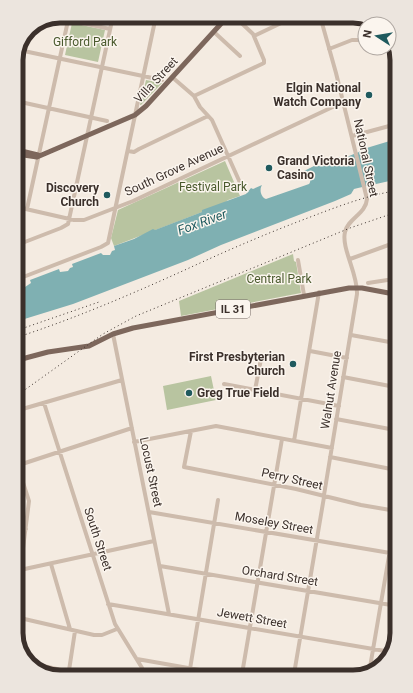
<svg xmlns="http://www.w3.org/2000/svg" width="413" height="693" font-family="Roboto,sans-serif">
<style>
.green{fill:#b8c4a0}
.water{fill:#7fb0b2}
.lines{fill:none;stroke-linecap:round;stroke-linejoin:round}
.minor{stroke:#cdbbac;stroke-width:4}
.major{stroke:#7d675c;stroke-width:5}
.rail{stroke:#3b302b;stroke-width:1;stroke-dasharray:1 3;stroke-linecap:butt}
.poi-dot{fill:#1f5a5e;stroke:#fbf5ee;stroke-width:1.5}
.labels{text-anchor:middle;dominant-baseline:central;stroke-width:3;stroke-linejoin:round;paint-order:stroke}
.shield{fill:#fbf5ee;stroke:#756b66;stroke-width:1}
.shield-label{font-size:11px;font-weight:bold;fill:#3b302b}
.park-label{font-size:12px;fill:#4a5a2e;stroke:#fbf5ee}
.street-label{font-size:12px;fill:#3b302b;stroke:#fbf5ee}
.poi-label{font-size:12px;font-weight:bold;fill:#3b302b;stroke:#fbf5ee;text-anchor:end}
.water-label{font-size:13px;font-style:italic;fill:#1f5a5e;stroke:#fbf5ee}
.rim{fill:none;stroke:#3b302b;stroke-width:5}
</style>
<rect width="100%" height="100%" fill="#f4ebe1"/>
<path class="green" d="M72,23L105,30L98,62L65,55Z
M146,80L162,83L141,105H140Z
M225,161L240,196L228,200L223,204L114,246L111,238L118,210Z
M293,254L294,261L296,262L301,293L181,316L179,301Z
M211,376L216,400L167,410L163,386Z"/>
<path class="water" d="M393,140L394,180L358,188L354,189L351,194L335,201L221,245L188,260L73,304L18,321V287H25L31,283L30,280L59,269L60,272L68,271L70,268L73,267L72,264L101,253L103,255H110L112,251L115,250L114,246L134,239L153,229L155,230L202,212V210L246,194L251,188L253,189L262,185C259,190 261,197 266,199L309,184C312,180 309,175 307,171H304L314,166H319L339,157L344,158L359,152L360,150Z"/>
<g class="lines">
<path class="minor" d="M320,16L336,73L367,199C366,214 348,218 345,232C341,248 358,274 357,294L324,495
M360,17L362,20H367
M69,20L110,29
M214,32L240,56
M254,36L296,16
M329,49L352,40H365
M19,50L162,80
M16,59L17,55
M172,77L194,96L200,107L212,120L241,185
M194,96L264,63V60L253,34L234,16
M16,101L107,121
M352,136L393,125
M128,151L134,152L139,149L208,116
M17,207L74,220H84L133,201L339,104L343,100
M27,209L69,16
M17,245L61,228L68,224L113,16
M350,259L394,243
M298,260L304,295
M18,279L101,247L108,243L156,16
M368,283L394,279
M113,334L169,614
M351,335L395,343
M310,351L347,358
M343,377L395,387
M224,384L339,406
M255,390L261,359
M44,403L115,624L147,676
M19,410L122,380
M336,419L395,430
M191,431L184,467L296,489L361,505L396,511
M294,441L319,292
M134,442L216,426L332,448
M330,457L396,470
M19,465L132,428
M19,470L29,501L20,572
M149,512L396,554
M20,529H26
M51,564L70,629
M160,566L397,606
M20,570L154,541
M108,604L391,652
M20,618L94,635H102L117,629
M137,659L228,675
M30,663L88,676
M190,669L218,500
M369,673L396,515
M242,674L282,439
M294,674L324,497
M68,677L75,631"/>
<path class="major" d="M17,150L38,155
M17,154L37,157L135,115L146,106L228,16
M18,360L48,352L89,346L113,334L133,328L349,288H362L394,294"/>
<path class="rail" d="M18,330L99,302
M18,337C76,318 132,294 187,269C228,250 270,232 313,216C339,206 366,196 394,191
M19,394L103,334L136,316L350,228L394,213"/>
</g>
<g class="poi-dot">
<circle cx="369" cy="95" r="4"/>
<circle cx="269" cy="168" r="4"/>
<circle cx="107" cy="195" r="4"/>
<circle cx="293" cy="364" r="4"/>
<circle cx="189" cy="393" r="4"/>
</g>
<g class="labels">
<rect class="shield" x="216" y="300" width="34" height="18" rx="3"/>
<g class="shield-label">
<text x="233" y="309">IL 31</text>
</g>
<g class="park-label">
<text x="85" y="42">Gifford Park</text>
<text x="213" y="187">Festival Park</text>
<text x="279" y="279">Central Park</text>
</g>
<g class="street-label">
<text transform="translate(156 80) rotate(-47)">Villa Street</text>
<text transform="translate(366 158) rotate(78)">National Street</text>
<text transform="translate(174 170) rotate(-25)">South Grove Avenue</text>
<text transform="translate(331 390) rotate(-81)">Walnut Avenue</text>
<text transform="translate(151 472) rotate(78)">Locust Street</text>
<text transform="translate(292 479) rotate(13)">Perry Street</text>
<text transform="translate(274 523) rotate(10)">Moseley Street</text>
<text transform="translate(98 539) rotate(72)">South Street</text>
<text transform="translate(280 576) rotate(9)">Orchard Street</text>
<text transform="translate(252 618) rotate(10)">Jewett Street</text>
</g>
<g class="poi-label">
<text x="361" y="88">Elgin National<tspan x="361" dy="14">Watch Company</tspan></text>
<text x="277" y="161" text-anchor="start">Grand Victoria<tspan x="277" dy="14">Casino</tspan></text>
<text x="99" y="188">Discovery<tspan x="99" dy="14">Church</tspan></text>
<text x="285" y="357">First Presbyterian<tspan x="285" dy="14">Church</tspan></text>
<text x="197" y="393" text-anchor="start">Greg True Field</text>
</g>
<g class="water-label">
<text transform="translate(202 222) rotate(-20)">Fox River</text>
</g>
</g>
<path d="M0 0H413V693H0ZM60 23H353A37 37 0 0 1 390 60V633A37 37 0 0 1 353 670H60A37 37 0 0 1 23 633V60A37 37 0 0 1 60 23Z" fill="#ece5de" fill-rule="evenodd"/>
<path class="rim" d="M60 23H353A37 37 0 0 1 390 60V633A37 37 0 0 1 353 670H60A37 37 0 0 1 23 633V60A37 37 0 0 1 60 23Z"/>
<g transform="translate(377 36) rotate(282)"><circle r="19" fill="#fbf5ee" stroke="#aea6a0"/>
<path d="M0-3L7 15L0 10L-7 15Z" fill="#1f5a5e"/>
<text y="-6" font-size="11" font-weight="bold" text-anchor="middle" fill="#3b302b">N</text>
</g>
</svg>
